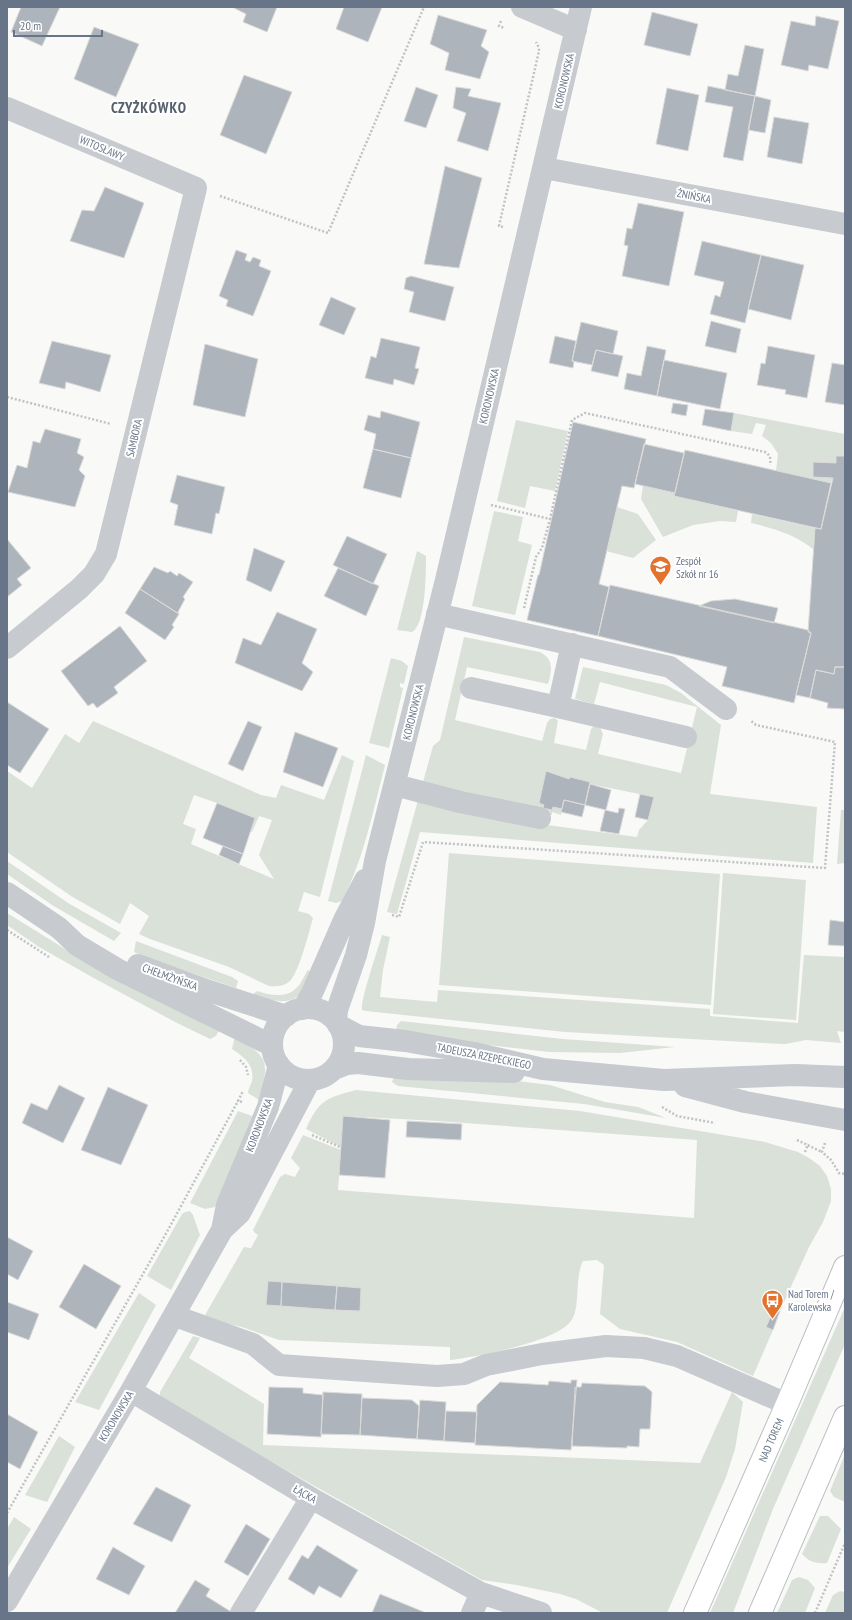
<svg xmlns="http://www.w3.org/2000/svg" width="852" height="1620" font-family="'PT Sans Narrow',sans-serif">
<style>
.green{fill:#dae1d8;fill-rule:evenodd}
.building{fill:#aeb4bc;stroke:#dbdbd9}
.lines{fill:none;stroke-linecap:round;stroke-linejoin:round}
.major-casing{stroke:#babdc2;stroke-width:24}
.path{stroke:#c1c2c5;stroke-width:2.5;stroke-dasharray:2 2;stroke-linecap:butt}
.minor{stroke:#c7cace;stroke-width:22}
.major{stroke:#fff;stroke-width:22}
.labels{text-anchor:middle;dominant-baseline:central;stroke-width:4;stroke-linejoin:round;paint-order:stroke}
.street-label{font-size:11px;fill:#687588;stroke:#fff}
.poi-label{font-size:11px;fill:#687588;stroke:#fff;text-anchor:start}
.district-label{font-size:15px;font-weight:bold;letter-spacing:1px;fill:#56606d;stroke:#fff}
</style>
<rect width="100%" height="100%" fill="#f9f9f7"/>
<path class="green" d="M734,413L845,434V456H836V463L813,462V477L833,478L831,483L776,471L778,454L771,443L762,436L766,425L756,423L752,434L731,431Z
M516,420L568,431L555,491L530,486L525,508L497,501Z
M643,485L675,493V496L738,511L736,522L720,521L693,525L663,537L641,499Z
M617,507L638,514L656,540L633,558L606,551Z
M494,511L523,517L518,541L532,545L515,615L472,606Z
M752,514L815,528L813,549C796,535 773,528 751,523Z
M417,551L426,556C426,571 426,625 412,632L397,630Z
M464,637L540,652C554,659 552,671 548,684L467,667L455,720L542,741L547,723L550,719L555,718L558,721L554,743L586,750L591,729L593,727H600L603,734L598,754L681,773L697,707L600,682L594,704L575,699L583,667L666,685L681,693L721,725L710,794L817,807L813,863L420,832L397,914L387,912L433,746L440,740ZM546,771L569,779L570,777L590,782V784L654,797L648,820L639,830L637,837L532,823L534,813L552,815V812L561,815L562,809L553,807L552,810L543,808L544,805L539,803Z
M391,658L402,661L408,666L404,684L400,683V687L403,688L389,748L369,743Z
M93,721L261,795L276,798L281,785L324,800L342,755L354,761L320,897L304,892L298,911L309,914L313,918C309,932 299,972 290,981C284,986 277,987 269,986L229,967L150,939L139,934L149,916L130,903L120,924L71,896L7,852V771L32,788L65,734L79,743ZM194,795L217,803L252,832L259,816L272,820L259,855L274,879L191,844L196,829L183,824Z
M366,755L385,765C373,811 364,858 342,901L336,903L328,901Z
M841,810H845V863L837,864Z
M449,853L720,874L711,1005L439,985Z
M7,861L68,903L121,933L114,941L52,905L7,874Z
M723,873L806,880L796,1020L713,1014Z
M7,913L91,965L219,1030L216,1036L210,1039L175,1022L92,977L39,947L7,925Z
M382,935L390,937L383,970L380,997L437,1002L438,990L710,1009V1016L798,1023L804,955L845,957V1032L837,1031L841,1043L806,1040L785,1044L763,1043L565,1032L366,1011L362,1010C360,1001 378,949 382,935Z
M136,941L232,977L238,981L236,988L145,957L134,952Z
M308,970L313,973C310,979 307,987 302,992C289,1008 268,999 252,995L257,991C272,996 289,999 300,984C303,979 305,974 308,970Z
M401,1021L563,1039L675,1047L620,1053L549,1052L470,1043L396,1031L397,1025Z
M235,1036C270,1058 269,1062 259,1100L248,1093C248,1089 251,1085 252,1081C255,1065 243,1056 232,1049Z
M394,1077L510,1080L550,1085L605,1102L638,1107L666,1118L584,1104L398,1086L392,1082Z
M356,1090L580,1111L765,1142L798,1152L809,1158L820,1166L827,1176L831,1189V1201L823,1222L809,1247L780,1311L774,1309L766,1327L773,1330L753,1376L677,1342L620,1329L600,1314L604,1265L597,1260L583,1261C574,1279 581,1308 571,1321C556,1342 476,1357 450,1360V1347L279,1340L242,1327L207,1319L205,1315L244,1247L251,1248L258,1235L255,1233L253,1230L280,1177L285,1174L295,1177L300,1168L291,1158L303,1135L341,1150L338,1190L694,1218L697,1140L437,1121L344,1116L341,1147L306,1129C319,1100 326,1098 356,1090Z
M238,1111L252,1116L228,1181L215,1207L205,1209L190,1203Z
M190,1211L193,1215L200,1235L171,1290L147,1276L182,1214L185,1212Z
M139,1293L156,1305L99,1410L75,1402Z
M845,1307V1344L773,1509L733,1613H710Z
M193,1336L200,1338L189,1358L264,1404L263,1445L700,1463L732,1392L743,1402L735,1449L726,1477L667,1613H603L576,1599L560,1594L517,1585L482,1580L165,1402L160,1396V1392Z
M59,1436L75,1447L47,1502L25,1495Z
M845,1454V1502L834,1497L830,1491Z
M820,1516H828L841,1529L827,1563C817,1564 809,1562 802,1554Z
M14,1517L31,1529L7,1568V1529Z
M799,1577L808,1580L815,1588L805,1613H777L792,1580Z
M840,1591L845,1592V1613H825L833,1595Z"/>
<path class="building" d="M21,7H60L42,46L11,32Z
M232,7H277L267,32L243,22L246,14Z
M344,7H382L368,42L336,29Z
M652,12L698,24L690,56L644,45Z
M438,15L487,30L481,46L489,52L480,79L445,70L449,53L430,44Z
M816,16L839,21L828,69L809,65L808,71L781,65L791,21L815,26Z
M94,27L139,44L116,97L74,79Z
M745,45L764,49L755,96L725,90L728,74L738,76Z
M244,75L292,92L266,154L220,135Z
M708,86L755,96L743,161L723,157L733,107L705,102Z
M416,87L438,95L426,128L404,121Z
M456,87L471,89L468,96L501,103L488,151L457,141L466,113L453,108Z
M667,88L699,95L688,151L656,144Z
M755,96L771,100L765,133L748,130Z
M774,117L809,123L802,164L767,157Z
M445,166L482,178L459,268L424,264Z
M105,187L144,203L124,258L70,241L82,210L94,211Z
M638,203L684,212L669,286L622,276L628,246L624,245L627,228L632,229Z
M702,241L761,255L745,323L710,314L715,295L720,297L724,282L694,275Z
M236,250L247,254L245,260L250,262L253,257L261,260L259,266L271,271L253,316L226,306L228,300L219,296Z
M761,255L804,265L791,320L748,309Z
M411,276L454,287L445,321L409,312L414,292L404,289L406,278Z
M331,297L356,308L344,335L319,325Z
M711,321L741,329L736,353L705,346Z
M581,322L618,331L613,354L596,350L592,365L572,361Z
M555,336L576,341L572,361H574L573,368L549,363Z
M381,338L420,347L415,368L419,369L414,385L394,379L393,385L365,378L371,356L376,358Z
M52,341L111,355L100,392L66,382L65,389L39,383Z
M205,344L258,359L245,417L193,405Z
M647,346L666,350L657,396L624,389L627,373L641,376Z
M768,346L815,355L807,398L785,394L786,390L757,385L761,363L765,364Z
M596,350L623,356L618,377L591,371Z
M664,360L727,373L720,409L657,396Z
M832,363L845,365V405L825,402Z
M673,403L688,405L686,416L671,413Z
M705,409L734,413L731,431L702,425Z
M381,411L420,422L411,458L373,449L376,434L364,430L368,415L380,418Z
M573,422L646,439L634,488L622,486L599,584L609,587L598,636L527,620L538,575H539Z
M45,429L81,439L77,453L84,457L79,470L85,476L75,507L8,492L17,465L27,468L33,441L40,443Z
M644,444L684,453L675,493L635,484Z
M373,449L411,458L401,498L363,488Z
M685,450L831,483L821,529L674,496Z
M836,456H845V667H835L834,674L816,670L810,698L796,695L811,633L808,632L815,528L821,529L833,478L813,477V462L836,463Z
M177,475L225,487L219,514L216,513L212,534L174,525L178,505L170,502Z
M347,536L387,554L373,584L333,565Z
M7,539L31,568L17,579L22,585L7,597Z
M254,548L285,561L271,592L246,580Z
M154,567L168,573L170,571L177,576L179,573L193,582L183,597L185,599L178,612L179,614L140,589Z
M338,568L379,586L366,616L324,596Z
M610,585L808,630L811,633L794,703L722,686L727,667L598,636Z
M140,589L179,614L172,625L174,627L165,640L125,613Z
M735,599L778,608L774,623L699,606L711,601Z
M277,612L317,629L302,663L313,672L302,691L235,663L243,638L261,645Z
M120,626L147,661L114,687L118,693L97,708L93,703L88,706L61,671Z
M835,667H845V709L827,708L828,703L810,698L816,670L834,674Z
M7,702L49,729L20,773L7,765Z
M248,721L262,727L243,771L228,764Z
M295,732L338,748L323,787L283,772Z
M546,771L569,779L570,777L590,782L585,805L564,800L562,809L553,807L552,810L543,808L544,805L539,803Z
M590,784L611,790L606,810L585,805Z
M640,794L654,797L648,820L635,817Z
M564,800L585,805L582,817L561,812Z
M217,803L255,818L243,854L203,838Z
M619,808L625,809L619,834L600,831L605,810L618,813Z
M223,846L243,854L239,864L219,855Z
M830,920L845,922V946L828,945Z
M59,1085L85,1098L63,1143L22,1123L31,1103L47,1110Z
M108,1087L148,1105L121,1165L81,1150Z
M343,1116L390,1120L385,1178L339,1175Z
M407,1121L462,1124L461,1140L406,1137Z
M7,1237L33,1251L18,1280L7,1274Z
M84,1264L121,1286L96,1329L59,1307Z
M268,1281L282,1282L281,1306L266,1305Z
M282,1282L337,1286L335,1310L281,1306Z
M337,1286L361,1288L360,1311L335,1310Z
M7,1302L39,1314L29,1340L7,1332Z
M774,1309L780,1311L773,1330L766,1327Z
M571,1380H577L571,1450L475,1445L477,1405L500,1382L548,1385L549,1381L571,1383Z
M582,1383L645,1386L652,1392L650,1429H640L639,1447L627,1446V1448L572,1446L575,1387H581Z
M269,1387L303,1388V1393L323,1395L321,1437L267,1434Z
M323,1392L362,1394L360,1435L321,1434Z
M362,1398L412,1400L419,1406L417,1439L360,1435Z
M420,1400L446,1402L444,1441L417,1439Z
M446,1411L477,1412L475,1443L444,1441Z
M7,1414L38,1432L20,1469L7,1462Z
M156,1487L191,1505L172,1542L133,1524Z
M246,1524L270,1539L248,1576L224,1562Z
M317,1545L358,1570L341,1598L319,1586L314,1595L288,1579L302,1555L308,1559Z
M113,1547L145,1566L129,1595L96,1579Z
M195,1580L210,1589L206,1596L233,1613H175Z
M380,1594L424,1612V1613H372Z"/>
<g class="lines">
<defs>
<g id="major">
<path id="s1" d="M695,1613L787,1404L845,1267"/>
<path d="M760,1613L845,1417"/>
</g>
</defs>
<use href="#major" class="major-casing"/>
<path class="path" d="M501,21L499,26L504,28
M220,196L328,233L424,7
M503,227L499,226L539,51V48L536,42
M7,397L111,424
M491,505L550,519L572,420L585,413L765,452C770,455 771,458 770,465
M524,608L536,557L542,548L550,519
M392,915L399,917L423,842L825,868L835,742L756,725L750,720
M7,930L49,957
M240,1060L246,1067L248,1075
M242,1102L238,1101L243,1091
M662,1107L677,1116L715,1123
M312,1135L340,1147
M797,1140L822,1152
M825,1143L822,1152L831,1160L839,1173L845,1174
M805,1152L808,1144
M7,1513L168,1230L238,1101
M815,1613L845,1543"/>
<path class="minor" d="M522,7L576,30
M7,108L196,188L106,554L94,574L79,589L7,648
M544,168L845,224
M437,614L670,667L726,709
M572,644L558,707L686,737
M471,688L558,707
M395,785L460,802L540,818
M7,893L59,928L77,945L117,969L271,1045
M138,965L209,991L286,1016
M272 1044a36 36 0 1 1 72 0a36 36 0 1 1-72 0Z
M303,1009L312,993L345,918L365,880
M336,1021L337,1010L356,955L364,923L375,861L446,580L581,7
M338,1025L359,1036L405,1041L474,1053L543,1069L664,1080L795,1075L845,1077
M334,1069L347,1064L358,1063L408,1069L514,1072
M685,1086L745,1102L845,1120
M222,1230L227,1205L268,1107L279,1065
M175,1316L253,1344L279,1365L437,1376L464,1374L486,1365L542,1354L606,1346L644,1348L677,1356L787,1404
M131,1391L311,1498L481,1593L541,1613
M7,1601L131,1391L222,1230L240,1213L310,1080
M241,1613L311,1498
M472,1613L481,1593"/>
<use href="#major" class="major"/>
</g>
<defs>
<symbol id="school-pin" viewBox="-11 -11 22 30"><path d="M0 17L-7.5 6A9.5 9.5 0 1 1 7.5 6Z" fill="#e3722d" stroke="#fff"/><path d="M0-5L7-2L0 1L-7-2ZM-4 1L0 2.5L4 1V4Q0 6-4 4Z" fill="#fff"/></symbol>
<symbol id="bus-pin" viewBox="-11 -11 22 30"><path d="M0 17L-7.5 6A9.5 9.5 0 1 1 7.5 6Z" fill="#e3722d" stroke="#fff"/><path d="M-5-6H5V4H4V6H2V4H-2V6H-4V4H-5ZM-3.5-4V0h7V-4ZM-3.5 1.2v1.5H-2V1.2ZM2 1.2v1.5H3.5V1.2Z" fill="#fff"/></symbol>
</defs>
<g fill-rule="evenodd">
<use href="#school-pin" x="648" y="554" width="25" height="34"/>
<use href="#bus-pin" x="760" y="1288" width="25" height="34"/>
</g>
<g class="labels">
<g class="street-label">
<text transform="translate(564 81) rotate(-77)">KORONOWSKA</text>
<text transform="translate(102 148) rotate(23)">WITOSŁAWY</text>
<text transform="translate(694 196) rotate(11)">ŻNIŃSKA</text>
<text transform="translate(489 396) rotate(-77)">KORONOWSKA</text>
<text transform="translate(134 438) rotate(-77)">SAMBORA</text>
<text transform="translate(413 712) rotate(-76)">KORONOWSKA</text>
<text transform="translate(170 977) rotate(20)">CHEŁMŻYŃSKA</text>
<text transform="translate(484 1056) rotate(11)">TADEUSZA RZEPECKIEGO</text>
<text transform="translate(259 1125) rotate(-69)">KORONOWSKA</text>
<text transform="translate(116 1416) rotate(-59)">KORONOWSKA</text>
<text stroke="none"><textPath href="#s1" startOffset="189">NAD TOREM</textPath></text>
<text transform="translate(305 1494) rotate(30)">ŁĄCKA</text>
</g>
<g class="poi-label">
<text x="676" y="561">Zespół<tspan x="676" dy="13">Szkół nr 16</tspan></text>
<text x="788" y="1294">Nad Torem /<tspan x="788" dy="13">Karolewska</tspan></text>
</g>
<g class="district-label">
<text x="149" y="107">CZYŻKÓWKO</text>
</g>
</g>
<rect width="852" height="1620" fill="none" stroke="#687588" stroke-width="16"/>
<path d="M14 30v6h88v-6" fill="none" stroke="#687588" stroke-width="2"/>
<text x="20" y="30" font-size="12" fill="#687588" stroke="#ffffff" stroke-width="3" paint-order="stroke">20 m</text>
</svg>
